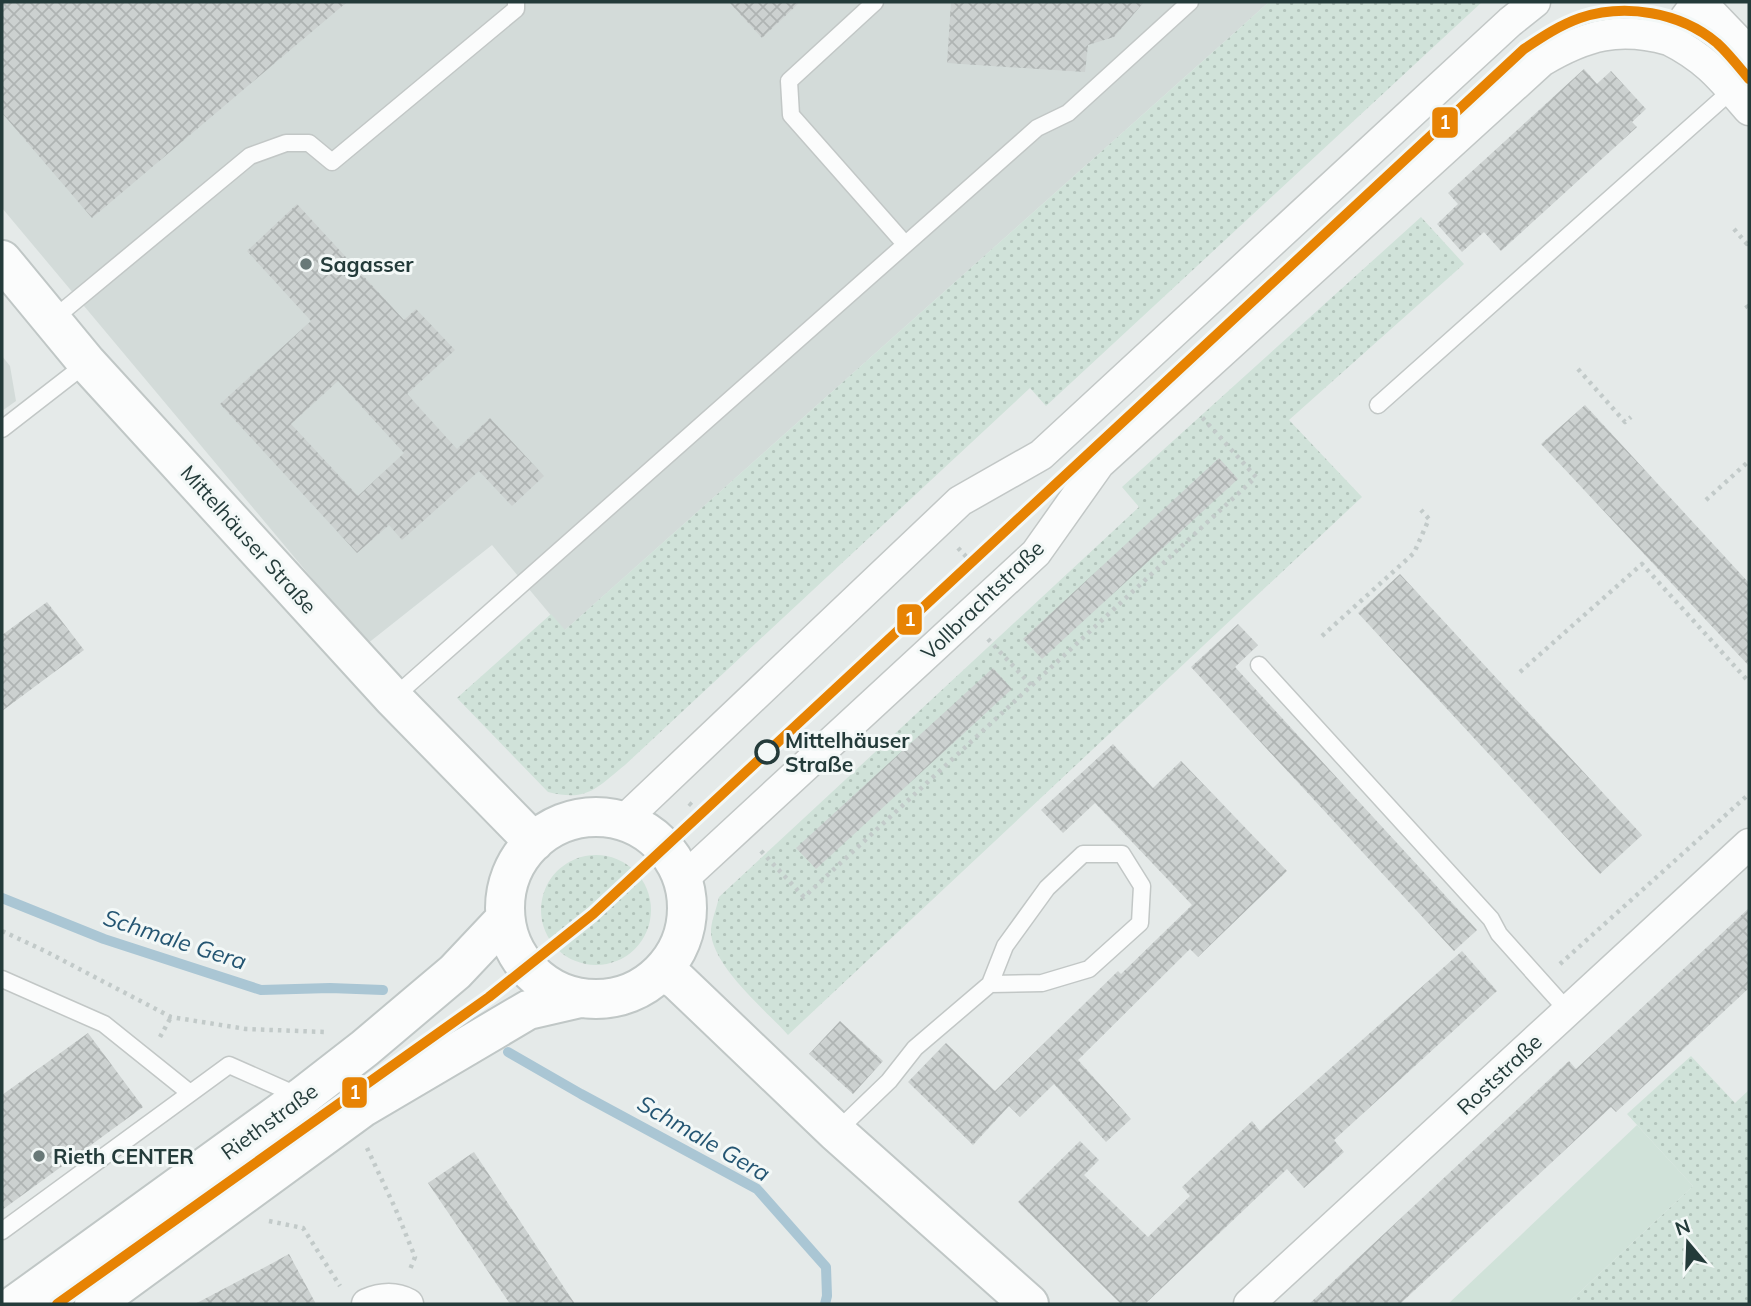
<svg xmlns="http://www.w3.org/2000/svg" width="1751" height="1306" font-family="Mulish,sans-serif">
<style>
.built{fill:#d3dbd9}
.grass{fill:url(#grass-dots)}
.green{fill:#d0e2d9}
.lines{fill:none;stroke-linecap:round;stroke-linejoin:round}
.stream{stroke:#aac6d4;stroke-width:10}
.building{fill:url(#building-cross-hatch);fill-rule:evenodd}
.lane-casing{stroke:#c2c7c6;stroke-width:19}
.street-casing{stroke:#c2c7c6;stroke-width:33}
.secondary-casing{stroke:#c0c7c6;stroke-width:42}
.path{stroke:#c2cac9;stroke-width:4.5;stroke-dasharray:3.5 5;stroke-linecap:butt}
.lane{stroke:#fbfcfc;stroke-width:16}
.street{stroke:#fbfcfc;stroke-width:30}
.secondary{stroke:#fbfcfc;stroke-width:38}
.tram-1-casing{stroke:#f3f8f7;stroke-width:16}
.tram-1{stroke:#e78303;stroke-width:10}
.poi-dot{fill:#687877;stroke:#f3f8f7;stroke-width:2.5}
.stop-dot{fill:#f3f8f7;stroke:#243b3a;stroke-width:3.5}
.labels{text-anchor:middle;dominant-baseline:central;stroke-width:6;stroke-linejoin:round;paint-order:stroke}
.poi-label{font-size:21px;font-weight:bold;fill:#243b3a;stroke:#f3f8f7;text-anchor:start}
.street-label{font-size:21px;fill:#243b3a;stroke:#f3f8f7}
.stop-label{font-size:21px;font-weight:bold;fill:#243b3a;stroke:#f3f8f7;text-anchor:start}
.water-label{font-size:23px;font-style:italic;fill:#245572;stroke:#f3f8f7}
.line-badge{stroke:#f3f8f7;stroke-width:2.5}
.badge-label{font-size:19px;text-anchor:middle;font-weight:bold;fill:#fff}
</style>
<defs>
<pattern id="grass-dots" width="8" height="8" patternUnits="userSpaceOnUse" patternTransform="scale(1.75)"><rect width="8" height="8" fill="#d0e2d9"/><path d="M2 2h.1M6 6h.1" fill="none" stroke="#b2c3bb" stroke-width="1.8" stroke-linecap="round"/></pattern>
<pattern id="building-cross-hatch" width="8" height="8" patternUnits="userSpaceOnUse" patternTransform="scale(1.75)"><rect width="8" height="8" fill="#ccd1d0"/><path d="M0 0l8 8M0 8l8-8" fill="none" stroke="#afb4b3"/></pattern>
</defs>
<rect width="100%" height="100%" fill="#e5eae9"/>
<path class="built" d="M2,2H1269L564,631L492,545L367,644L2,208Z
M2,356L10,366L16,401L2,411Z"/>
<path class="grass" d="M1269,2H1482L1046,406L1030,388L625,765C596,788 588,802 548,792L457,698L551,614L565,630Z
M1421,217L1464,264L1289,420L1362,497L788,1035C766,1010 709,964 711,929C712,919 717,907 719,897L1139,507L1122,487Z
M541 910a55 55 0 1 1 110 0a55 55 0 1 1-110 0Z
M1691,1056L1735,1103L1749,1090V1304H1567L1693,1186L1627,1114Z"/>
<path class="green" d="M1637,1125L1693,1186L1567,1304H1448Z"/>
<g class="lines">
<path class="stream" d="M2,898L104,939L261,990L330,988L383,990
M508,1052L581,1094L757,1189L826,1267L827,1296L825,1304"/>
</g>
<path class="building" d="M2,2H347L92,218L2,113Z
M729,2H800L762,38Z
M951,2H1144L1114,37L1088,45L1085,72L947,63Z
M1584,69L1597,84L1611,71L1646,109L1632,122L1637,127L1501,251L1484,232L1462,252L1437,224L1458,204L1448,193Z
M297,204L404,320L416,309L455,350L407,394L457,449L490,418L544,476L512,506L479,471L402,540L389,525L357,553L220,404L311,321L247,251ZM338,381L404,453L358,496L291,424Z
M1585,405L1749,583V666L1541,444Z
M1219,458L1238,479L1042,659L1023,639Z
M1400,574L1642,835L1600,874L1358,613Z
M47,602L84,650L2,711V635Z
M1238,624L1258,645L1235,667L1477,930L1454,951L1191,667Z
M993,668L1012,689L816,869L796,848Z
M1113,744L1153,788L1181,761L1287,871L1198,957L1190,949L1078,1060L1131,1119L1106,1142L1054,1084L1020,1117L1009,1106L973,1145L908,1082L946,1043L997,1093L995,1091L1118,971L1121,974L1192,905L1095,803L1063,833L1041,810Z
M1749,908V988L1616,1112L1611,1107L1400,1304H1309L1569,1061L1576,1069Z
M1462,951L1497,991L1334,1140L1344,1152L1304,1188L1287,1169L1145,1304H1121L1018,1202L1080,1141L1099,1160L1084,1175L1148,1237L1190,1196L1182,1187L1234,1138L1252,1121L1260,1131Z
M840,1021L883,1061L853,1094L809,1054Z
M88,1033L143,1107L2,1210V1095Z
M474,1152L575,1304H510L481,1261L428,1183Z
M289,1254L316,1304H195L269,1265Z"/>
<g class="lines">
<defs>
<path id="lane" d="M875,2L789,81L791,115L905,244
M52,320L250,156L286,143H309L332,162L516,9V2
M1378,405L1732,90
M2,429L87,363
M1259,665L1491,919L1499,934L1568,1011
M393,698L1037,128L1068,113L1190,2
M2,979L104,1024L190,1093
M836,1132L889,1081L915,1048L990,984L1005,946L1047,888L1083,854H1122L1142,886L1140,923L1089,969L1042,983L990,984
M2,1231L229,1065L299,1096"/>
<path id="street" d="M1701,2L1749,52
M1669,40C1707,59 1722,79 1749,110
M623,821L960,501L1041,455L1510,22L1535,2
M683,879L1036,553L1099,464L1542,61C1586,35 1619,26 1669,40L1697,2
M367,1304C381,1298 395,1297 408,1304
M1249,1304L1749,844"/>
<path id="secondary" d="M2,260L87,363L393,698L534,842
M505 908a91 91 0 1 1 182 0a91 91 0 1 1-182 0Z
M662,971L678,981L836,1132L1029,1304
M16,1304L302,1097L365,1048L455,972L505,919
M94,1304L362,1108L528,1010L580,998"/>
</defs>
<use href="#lane" class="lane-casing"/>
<use href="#street" class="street-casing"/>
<use href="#secondary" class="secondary-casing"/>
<path class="path" d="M1734,229L1747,244L1749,243
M1746,305L1749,309
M1578,369L1625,422L1631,417
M1706,500L1749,461
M958,548L976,567
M1322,636L1414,553L1429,519L1421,510
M988,639L1031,685
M1520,672L1642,564L1749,682
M689,803L703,816
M761,851L804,897L1256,477L1200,415
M2,931L45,951L171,1017L246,1029L325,1032
M1560,964L1749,794
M160,1037L171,1017
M367,1148L396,1210L415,1257L409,1272
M269,1221L303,1228L340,1286"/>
<use href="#lane" class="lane"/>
<use href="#street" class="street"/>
<use href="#secondary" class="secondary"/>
<defs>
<path id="tram-1" d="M57,1304L489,997L593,914L1524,49C1542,37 1560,25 1580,18C1625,3 1680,12 1717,43C1729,54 1739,67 1749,79"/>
</defs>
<use href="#tram-1" class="tram-1-casing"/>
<use href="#tram-1" class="tram-1"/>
</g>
<g class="poi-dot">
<circle cx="306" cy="264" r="7"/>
<circle cx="39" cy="1156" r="7"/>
</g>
<circle class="stop-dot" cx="767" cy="752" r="11"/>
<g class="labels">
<g class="poi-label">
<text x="320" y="264">Sagasser</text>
<text x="53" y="1156">Rieth CENTER</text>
</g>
<g class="street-label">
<text transform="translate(249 539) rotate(48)">Mittelhäuser Straße</text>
<text transform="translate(982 600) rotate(-44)">Vollbrachtstraße</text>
<text transform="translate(1499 1074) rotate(-43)">Roststraße</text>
<text transform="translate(269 1121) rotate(-36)">Riethstraße</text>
</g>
<g class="stop-label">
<text x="785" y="740">Mittelhäuser<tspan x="785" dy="24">Straße</tspan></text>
</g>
<g class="water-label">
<text transform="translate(175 939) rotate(18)">Schmale Gera</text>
<text transform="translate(704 1138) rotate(30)">Schmale Gera</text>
</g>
</g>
<g class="line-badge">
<rect x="1431" y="106" width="28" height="33" rx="7" fill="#e78303"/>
<rect x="896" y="603" width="27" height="33" rx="7" fill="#e78303"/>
<rect x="341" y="1076" width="27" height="33" rx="7" fill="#e78303"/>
</g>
<g class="badge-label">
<text x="1445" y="129">1</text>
<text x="910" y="626">1</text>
<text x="355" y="1099">1</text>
</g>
<rect width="1751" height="1306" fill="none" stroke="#243b3a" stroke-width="7"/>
<g transform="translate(1688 1243) rotate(341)" stroke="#f3f8f7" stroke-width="5" paint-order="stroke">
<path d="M0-5L12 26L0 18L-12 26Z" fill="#243b3a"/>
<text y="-10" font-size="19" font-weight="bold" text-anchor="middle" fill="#243b3a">N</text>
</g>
</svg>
